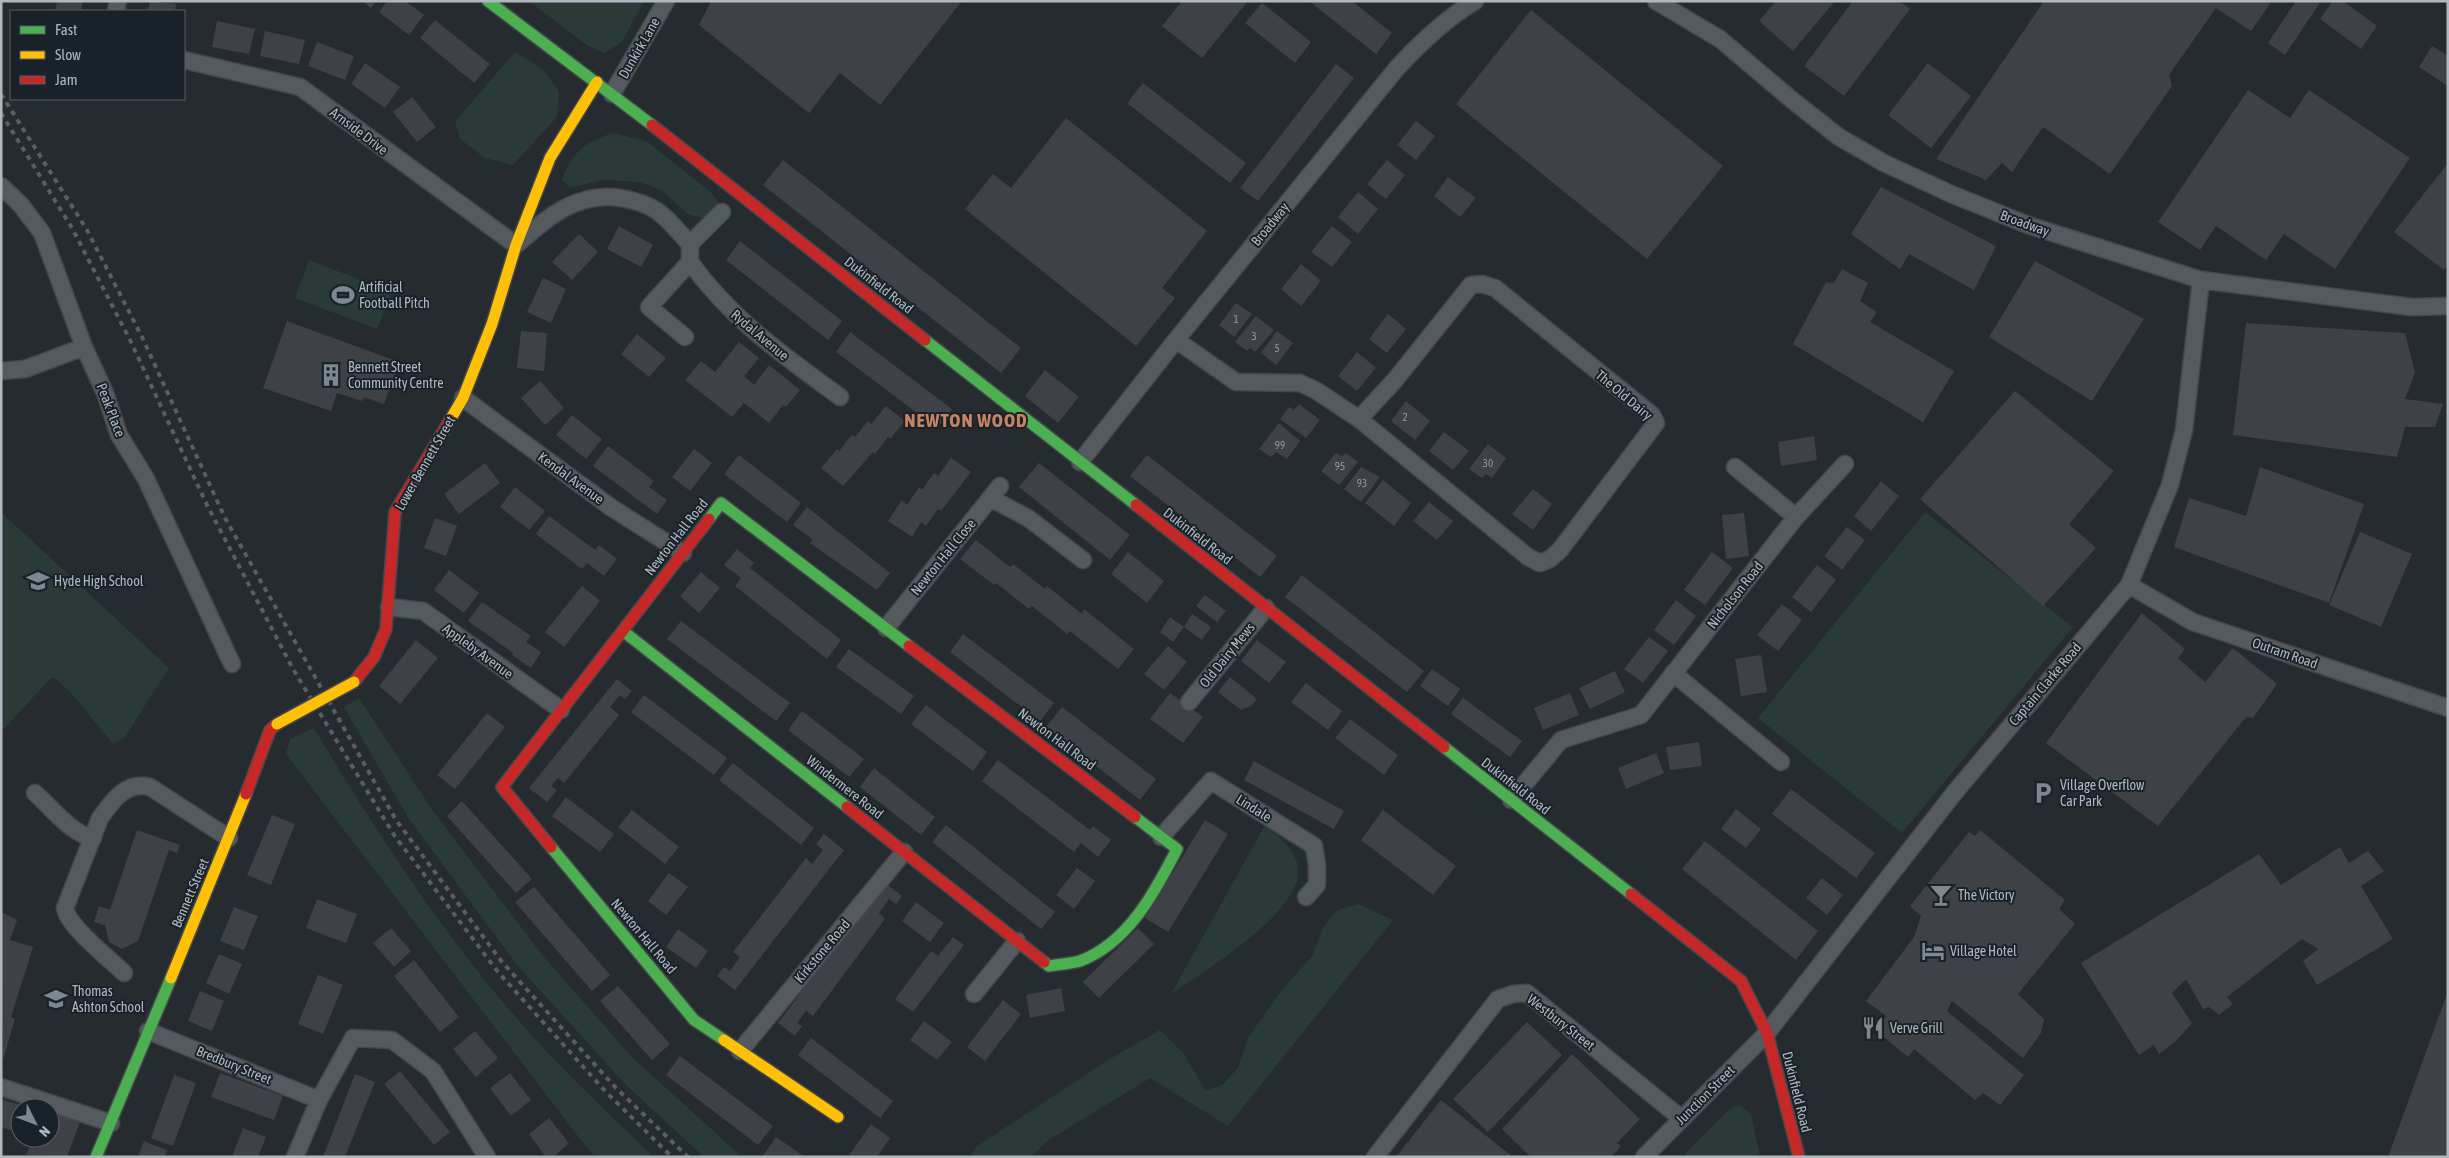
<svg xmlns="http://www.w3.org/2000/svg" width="2449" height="1158" font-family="'Asap Condensed',sans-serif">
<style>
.green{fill:#293a39}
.building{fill:#3e4247}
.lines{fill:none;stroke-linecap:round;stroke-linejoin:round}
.street-casing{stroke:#44474b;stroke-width:19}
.fast-casing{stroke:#44474b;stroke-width:14}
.slow-casing{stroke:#44474b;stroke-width:14}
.jam-casing{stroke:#44474b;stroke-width:14}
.street{stroke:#555a5f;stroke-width:16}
.fast{stroke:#4caf50;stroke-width:11}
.slow{stroke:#ffc107;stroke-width:11}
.jam{stroke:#c62828;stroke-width:11}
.rail{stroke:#595e62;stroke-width:4;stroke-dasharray:5 5;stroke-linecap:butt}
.slow-bridge-casing{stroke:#44474b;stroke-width:14;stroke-linecap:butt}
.slow-bridge{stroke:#ffc107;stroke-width:11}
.labels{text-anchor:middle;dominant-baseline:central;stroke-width:4;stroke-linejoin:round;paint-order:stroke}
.number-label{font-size:11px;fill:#939aa3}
.street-label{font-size:14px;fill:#afb8c2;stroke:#1a2229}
.poi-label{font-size:14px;fill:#afb8c2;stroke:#1a2229;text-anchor:start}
.district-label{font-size:19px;font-weight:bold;letter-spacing:1px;fill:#c78465;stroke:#1a2229}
</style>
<rect width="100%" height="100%" fill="#262b30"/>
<path class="green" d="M529,1H644L622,42L604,53L588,46Z
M515,52L544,70L559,92L557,117L513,165L485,158L460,139L455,122Z
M612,133L646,141L711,192L721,206L704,218L689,215L661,190L639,182L603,180L570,188L562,180C573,151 583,144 612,133Z
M309,260L392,292L377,329L295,298Z
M1,512L169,668L125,737L113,744L73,695L55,678H51L1,732Z
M1925,512L2073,627L1902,833L1758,718Z
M359,698L433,811L543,956L632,1057L742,1157H704L627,1086L517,965L409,819L344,707Z
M314,728C375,830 441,932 520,1022C562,1070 608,1113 654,1157H596L587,1148L286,754L290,739Z
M1265,825C1279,837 1294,847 1298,866C1307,909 1202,973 1171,994Z
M1358,904L1393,920L1228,1126L1150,1078L1047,1141L1031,1157H970L976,1147L1108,1060L1160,1030L1184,1054L1205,1090L1221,1086L1238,1068L1248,1038L1278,995L1312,956L1323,928L1335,911Z
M1740,1105L1751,1114L1760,1157H1682L1731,1108Z"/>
<path class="building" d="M57,1H83L81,11H55Z
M150,1L176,4L175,11H148Z
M362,1H376L371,8Z
M387,1H405L424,15L409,35L379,12Z
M711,1H962L880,105L840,73L809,113L699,25Z
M1182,1H1248L1202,58L1162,26Z
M1309,1H1352L1392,33L1376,54Z
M1776,1H1835L1793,51L1759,21Z
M1853,1H1900L1910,9L1844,96L1804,66Z
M2044,1H2272L2251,31L2216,8L2169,75L2172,86L2110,174L2043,127L2012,172L2002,163L1986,180L1936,159Z
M2296,1H2321L2285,55L2268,43Z
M2333,1H2343L2377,26L2361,49L2320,19Z
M1262,3L1311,42L1295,63L1245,23Z
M1531,10L1723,166L1647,259L1456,104Z
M435,20L490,64L474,83L420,38Z
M217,21L255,29L249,54L212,47Z
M265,31L305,40L299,64L260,56Z
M317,42L354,56L345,80L308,66Z
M2432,46L2448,56V86L2419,67Z
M365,63L400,87L385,108L351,84Z
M1928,63L1971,96L1931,148L1888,115Z
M1336,64L1354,78L1258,201L1240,188Z
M1143,83L1246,163L1230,183L1127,103Z
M2248,90L2290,118L2309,90L2410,158L2335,269L2284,234L2266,260L2216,226L2200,250L2158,222Z
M412,97L436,127L417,142L393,112Z
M1066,118L1207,231L1162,288L1175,298L1136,346L965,209L993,174L1011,188Z
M1416,121L1435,136L1416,160L1397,145Z
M783,160L1021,348L1001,373L763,185Z
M1387,160L1405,175L1386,199L1367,184Z
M2448,163V265L2444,270L2394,232Z
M1448,177L1476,198L1460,217L1434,196Z
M1881,187L1996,246L1974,290L1909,254L1900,269L1851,234Z
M1358,192L1378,209L1358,234L1338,217Z
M619,226L653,245L641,267L607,249Z
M1332,226L1352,242L1332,267L1311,252Z
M579,234L598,252L572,280L552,262Z
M740,241L842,321L828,340L726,260Z
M2035,261L2144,319L2092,401L1989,337Z
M1301,264L1321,281L1301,306L1281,289Z
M1842,269L1868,283L1860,301L1877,312L1870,322L1954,371L1923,422L1793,344L1826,282L1834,283Z
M543,278L566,289L551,323L527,312Z
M1236,303L1252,314L1234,337L1219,325Z
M1388,314L1406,329L1387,353L1369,339Z
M1256,316L1274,330L1255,352L1250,348L1247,351L1235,342Z
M287,321L399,362L384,404L364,397L362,401L337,393L331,411L263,388Z
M2246,323L2405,333L2415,373L2405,399L2443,404L2435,427H2405L2397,457L2233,435Z
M521,331L547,333L544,371L517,368Z
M1277,331L1293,343L1276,365L1261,353Z
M850,332L952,409L937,428L836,352Z
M637,334L666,358L649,377L621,354Z
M739,342L759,358L744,376L754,385L769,365L800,390L786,407L783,405L769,423L744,403L732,417L685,380L701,361L715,372Z
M1357,352L1376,368L1357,391L1338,376Z
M1045,370L1079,397L1058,423L1025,396Z
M540,381L564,408L545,425L521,398Z
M2015,391L2114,471L2069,524L2096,548L2043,606L1920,499Z
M1406,401L1430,421L1415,440L1391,421Z
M1299,404L1320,420L1306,438L1280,419L1289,407L1294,410Z
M886,406L905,421L890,439L888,437L875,454L873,452L843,486L821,468L837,449L839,451L852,435L855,437L868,421L871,424Z
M572,415L602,439L586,459L556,435Z
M1279,423L1300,441L1287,459L1276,452L1271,457L1259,449Z
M1444,432L1469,451L1453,470L1429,451Z
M1814,436L1817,460L1781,466L1778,442Z
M1488,444L1506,458L1492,478L1486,474L1482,478L1469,469Z
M608,446L654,481L649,487L667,500L657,514L593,466Z
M694,449L712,463L690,491L672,477Z
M1336,453L1342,456L1346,453L1358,462L1339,485L1321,471Z
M739,455L801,503L787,522L724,474Z
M1147,455L1277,556L1260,577L1130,476Z
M951,458L971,472L941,511L938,509L926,526L921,522L912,537L888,521L902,500L907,505L919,487L922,490L934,473L938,476Z
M485,463L500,483L459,514L444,494Z
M1039,463L1130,535L1110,560L1019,487Z
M1361,467L1380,477L1361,502L1344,489Z
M2260,467L2364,504L2329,603L2174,547L2189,498L2246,516Z
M1383,480L1411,503L1394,526L1365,503Z
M1881,481L1899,496L1871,531L1854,516Z
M515,487L545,511L529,530L500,507Z
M1533,489L1552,504L1533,530L1512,514Z
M1429,502L1453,521L1437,540L1413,521Z
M807,507L890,573L877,590L810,543L813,540L793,525Z
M1744,513L1749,556L1726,559L1722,515Z
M549,516L595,550L599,545L617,559L604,576L587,563L582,569L536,534Z
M435,518L457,526L446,556L424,548Z
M1847,527L1865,540L1842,570L1824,556Z
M2360,532L2412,554L2381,627L2329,605Z
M976,540L1010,567L1013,564L1045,589L1047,586L1082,614L1084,609L1134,649L1118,669L1070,631L1067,634L1032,606L1029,609L996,583L994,585L960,559Z
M737,549L754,563L750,568L841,640L827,659L735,586L741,578L724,565Z
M1128,552L1164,581L1147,603L1111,574Z
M1712,552L1733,568L1705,605L1684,590Z
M1817,565L1836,580L1811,612L1792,597Z
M449,570L479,593L464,613L434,590Z
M701,572L720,588L699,613L680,596Z
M1302,575L1424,671L1407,692L1285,597Z
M582,586L600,601L564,647L545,632Z
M1205,595L1226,611L1217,622L1196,606Z
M1676,600L1696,616L1674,645L1654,630Z
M482,602L531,636L526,642L541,652L531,668L512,655L513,653L468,621Z
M1782,604L1802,620L1778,651L1757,635Z
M2142,613L2185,649L2178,658L2205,682L2233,648L2277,684L2253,718L2246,717L2158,826L2046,743Z
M1192,614L1211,627L1202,640L1184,627Z
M1170,617L1184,627L1173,642L1160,632Z
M681,621L790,703L776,721L667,639Z
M963,634L1054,703L1040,721L950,652Z
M1649,637L1668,651L1643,683L1624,669Z
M416,640L438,658L400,704L379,686Z
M1257,640L1286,662L1269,683L1241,661Z
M1168,646L1187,662L1164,690L1144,674Z
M849,649L914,696L901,714L836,667Z
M1761,655L1767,692L1741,696L1735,659Z
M1432,669L1460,689L1448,706L1420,686Z
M1615,671L1625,692L1590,709L1579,688Z
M1230,677L1257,699L1251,706L1241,710L1218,692Z
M617,679L632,691L625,699L620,695L610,707L619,715L564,783L558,778L551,786L557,790L547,802L529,788Z
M1306,683L1342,711L1328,730L1291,702Z
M1170,693L1203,717L1183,743L1150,719Z
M1570,693L1579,715L1543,730L1534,708Z
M644,695L727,758L714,775L631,712Z
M1463,698L1522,741L1510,757L1451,714Z
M926,705L987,752L973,771L911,724Z
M1062,707L1156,779L1140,800L1046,727Z
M802,711L864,759L849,777L788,730Z
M487,713L505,727L455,789L437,775Z
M1350,719L1398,755L1384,775L1335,738Z
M1699,742L1702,766L1670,770L1666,747Z
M1656,753L1664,773L1626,789L1618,768Z
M998,760L1090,830L1093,826L1111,840L1098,857L1081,843L1074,852L982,781Z
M1254,761L1344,811L1334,829L1244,780Z
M733,763L814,828L801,845L719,780Z
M874,768L935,817L921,835L860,787Z
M1791,789L1875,853L1856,878L1772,814Z
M566,797L614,834L600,852L552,816Z
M462,801L532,879L516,893L447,816Z
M1736,809L1761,829L1746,848L1721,829Z
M632,810L679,847L665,864L618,827Z
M1383,810L1456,866L1433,895L1361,840Z
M272,815L295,824L271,885L247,875Z
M1205,820L1228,834L1168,932L1145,918Z
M946,825L1055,912L1041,929L932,842Z
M137,830L180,845L177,853L169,850L138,941L122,949L109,942L105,925L94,922L99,906L110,910Z
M1980,830L2065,900L2059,909L2075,924L2018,994L2044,1019L2041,1033L2023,1058L1952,1001L1947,1011L2024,1075L2000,1105L1983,1093L1975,1100L1914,1049L1908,1057L1873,1028L1886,1016L1866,1001L1914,937L1921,916L1910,906L1969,832L1975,836Z
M824,834L844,850L735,990L717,976L724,967L730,971L740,957L733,952L806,858L812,864L823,850L816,844Z
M1705,841L1818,931L1796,960L1682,869Z
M2340,847L2349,863L2368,851L2384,871L2361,886L2393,939L2317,985L2303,961L2318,949L2302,939L2227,997L2233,1004L2219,1015L2209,1007L2203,1009L2186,979L2172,993L2192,1023L2176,1041L2159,1054L2154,1045L2139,1055L2081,963L2259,854L2281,885Z
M1077,868L1095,881L1074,909L1056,895Z
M669,873L688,887L666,915L648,901Z
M1822,878L1843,895L1827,915L1806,898Z
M884,882L902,896L896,904L889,899L879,913L885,919L813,1016L806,1011L797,1023L802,1026L795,1036L778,1023Z
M534,887L610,975L592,991L515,902Z
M317,899L357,914L346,943L306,928Z
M916,902L944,923L930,942L902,921Z
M234,907L258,916L244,950L220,941Z
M1,912L17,920L10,940L33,947L11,1017L15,1019L3,1060Z
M391,928L411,951L394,967L373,943Z
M1138,928L1154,944L1099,998L1083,982Z
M678,929L708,951L696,968L666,947Z
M953,937L964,945L913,1012L895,999L931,951L938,956Z
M219,954L242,964L229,994L206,983Z
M414,960L459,1017L440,1032L394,976Z
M318,975L343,985L323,1034L298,1024Z
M618,986L670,1044L652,1060L600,1001Z
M1061,988L1065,1011L1030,1018L1026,995Z
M200,991L224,1001L212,1031L188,1021Z
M2448,991V1157H2388Z
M1003,1000L1021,1014L985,1061L967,1047Z
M924,1021L952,1042L937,1060L910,1040Z
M1527,1022L1562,1055L1488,1132L1453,1099Z
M475,1031L498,1058L476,1077L453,1049Z
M811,1038L893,1101L880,1118L798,1055Z
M1572,1054L1640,1119L1617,1143L1621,1146L1611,1157H1531L1502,1129Z
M680,1056L773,1126L758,1145L666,1075Z
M400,1071L450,1132L434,1145L384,1084Z
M220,1073L283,1096L274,1120L211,1097Z
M510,1073L531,1100L511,1116L490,1088Z
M355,1074L375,1082L345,1157H323Z
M174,1075L196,1083L173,1146L151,1138Z
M1,1099L29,1108H20V1133L1,1127Z
M1441,1100L1513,1157H1396Z
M53,1112L80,1122L67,1157L26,1155L33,1138H50V1117Z
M549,1118L569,1143L553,1157H546L529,1134Z
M871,1124L890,1138L877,1157H848Z
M243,1128L266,1137L258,1157H232Z
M776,1137L805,1157H762Z
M144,1141L167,1150L164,1157H138Z"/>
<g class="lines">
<defs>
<path id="street" d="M1656,1L1720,39L1792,100L1839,137L1884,163L1951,194L2028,225L2201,280L2411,307L2448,306
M116,11L118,1
M184,60L300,87L516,245C547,218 576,191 621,198C632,200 647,204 657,211C669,219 680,234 690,244
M612,94L666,1
M1,186L21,205L42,233L84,347L105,393L119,435L146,479L232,664
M690,262C732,320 783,355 840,397
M685,337L649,307L690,262V244L722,212
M1176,340L1236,382L1300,383L1317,391L1359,419L1528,557L1540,563L1550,559L1560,550L1656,423L1652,415L1495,288L1482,284L1471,285L1395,380L1359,419
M1,371L25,369L84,347
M463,398L612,508L683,553
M1080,462L1176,340L1397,68C1421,42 1445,19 1475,1
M990,498L1028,518L1083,560
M1796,517L1845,464
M2129,585L2193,622L2448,708
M389,607L423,611L561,710
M886,628L1000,486
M1673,673L1781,762
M1189,702L1266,608
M35,793C52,808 70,833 93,838
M1511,800L1561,740L1641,715L1796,517L1735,467
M1161,837L1211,781L1314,846L1317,865V885L1306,897
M124,973C111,960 67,926 65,908L100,818C113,800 126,781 150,787L229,838
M974,994L1017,941
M148,1031L319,1100
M740,1051L904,852
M1,1087L111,1123
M295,1157L319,1100L353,1038L392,1040L433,1071L487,1157
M1375,1157L1498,999L1513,994L1527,993L1682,1119
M1644,1157L1767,1033L1955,792L2129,585L2170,485L2184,430L2201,280"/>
<path id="fast" d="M488,1L652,125
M925,340L1136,505
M709,519L721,503L909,646
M623,631L847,807
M1444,747L1631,894
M551,847L694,1020L724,1040
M1044,962L1049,966C1059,964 1070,964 1080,961C1128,943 1155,892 1177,849L1135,817
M96,1157L171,978"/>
<path id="slow" d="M450,420L463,398L492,324L516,245L550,158L597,82
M171,978L246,794
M724,1040L838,1117"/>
<path id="jam" d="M652,125L925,340
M1136,505L1444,747
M909,646L1135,817
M354,682L374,657L386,629L395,512L450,420
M246,794L270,730L277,724
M847,807L1044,962
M551,847L502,787L709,519
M1631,894L1741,981L1767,1033L1799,1157"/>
</defs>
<use href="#street" class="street-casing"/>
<use href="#fast" class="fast-casing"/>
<use href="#slow" class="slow-casing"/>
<use href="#jam" class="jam-casing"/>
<use href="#street" class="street"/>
<use href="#fast" class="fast"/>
<use href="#slow" class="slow"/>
<use href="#jam" class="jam"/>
<path class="rail" d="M1,94L87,230L142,337L225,518L396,820L502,962L615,1087L688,1157
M1,113L72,228L130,340L207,505L293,669L394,835L498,972L605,1091L672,1157"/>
<defs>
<path id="slow-bridge" d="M277,724L354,682"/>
</defs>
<use href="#slow-bridge" class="slow-bridge-casing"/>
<use href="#slow-bridge" class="slow-bridge"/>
</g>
<defs>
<symbol id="stadium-bare" viewBox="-9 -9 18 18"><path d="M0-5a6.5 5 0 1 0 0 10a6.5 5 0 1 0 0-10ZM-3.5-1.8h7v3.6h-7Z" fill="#7f878f" stroke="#1a2229" stroke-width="2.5" paint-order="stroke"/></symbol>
<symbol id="building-bare" viewBox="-9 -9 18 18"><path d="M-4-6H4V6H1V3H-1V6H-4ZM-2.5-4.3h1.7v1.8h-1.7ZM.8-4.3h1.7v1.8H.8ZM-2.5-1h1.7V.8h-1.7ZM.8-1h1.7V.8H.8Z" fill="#7f878f" stroke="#1a2229" stroke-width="2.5" paint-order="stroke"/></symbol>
<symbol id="school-bare" viewBox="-9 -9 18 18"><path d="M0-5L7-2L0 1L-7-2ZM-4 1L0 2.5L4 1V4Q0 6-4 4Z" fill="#7f878f" stroke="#1a2229" stroke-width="2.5" paint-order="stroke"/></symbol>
<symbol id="parking-bare" viewBox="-9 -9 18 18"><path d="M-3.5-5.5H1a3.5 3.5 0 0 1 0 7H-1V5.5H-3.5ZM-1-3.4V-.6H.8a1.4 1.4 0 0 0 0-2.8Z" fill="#7f878f" stroke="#1a2229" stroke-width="2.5" paint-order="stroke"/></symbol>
<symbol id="bar-bare" viewBox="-9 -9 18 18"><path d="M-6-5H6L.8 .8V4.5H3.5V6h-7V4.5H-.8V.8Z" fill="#7f878f" stroke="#1a2229" stroke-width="2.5" paint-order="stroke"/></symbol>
<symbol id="hotel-bare" viewBox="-9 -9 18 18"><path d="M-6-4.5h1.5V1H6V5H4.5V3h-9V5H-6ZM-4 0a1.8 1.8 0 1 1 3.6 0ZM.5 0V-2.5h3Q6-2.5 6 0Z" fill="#7f878f" stroke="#1a2229" stroke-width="2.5" paint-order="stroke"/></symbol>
<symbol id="restaurant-bare" viewBox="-9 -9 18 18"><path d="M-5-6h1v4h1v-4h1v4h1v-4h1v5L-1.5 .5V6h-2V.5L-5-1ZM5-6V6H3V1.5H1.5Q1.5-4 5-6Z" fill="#7f878f" stroke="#1a2229" stroke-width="2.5" paint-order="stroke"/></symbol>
</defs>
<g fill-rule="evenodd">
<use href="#stadium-bare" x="327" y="279" width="32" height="32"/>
<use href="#building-bare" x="315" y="359" width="32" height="32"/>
<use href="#school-bare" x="22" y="565" width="32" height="32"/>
<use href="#parking-bare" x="2027" y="777" width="32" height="32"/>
<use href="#bar-bare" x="1925" y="879" width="32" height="32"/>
<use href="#hotel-bare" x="1917" y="935" width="32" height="32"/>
<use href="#school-bare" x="40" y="983" width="32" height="32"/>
<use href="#restaurant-bare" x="1857" y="1012" width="32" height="32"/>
</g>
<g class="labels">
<g class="number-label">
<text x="1236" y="319">1</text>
<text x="1254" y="336">3</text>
<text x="1277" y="348">5</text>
<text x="1405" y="417">2</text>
<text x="1280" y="445">99</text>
<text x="1488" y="463">30</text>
<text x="1340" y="466">95</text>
<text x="1362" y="483">93</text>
</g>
<g class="street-label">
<text transform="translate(639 48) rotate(-60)">Dunkirk Lane</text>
<text transform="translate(359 131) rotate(37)">Arnside Drive</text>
<text transform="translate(2025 223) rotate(20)">Broadway</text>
<text transform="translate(1270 224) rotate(-51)">Broadway</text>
<text transform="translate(879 285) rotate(38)">Dukinfield Road</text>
<text transform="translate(760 335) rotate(40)">Rydal Avenue</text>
<text transform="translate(1624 395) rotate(40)">The Old Dairy</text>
<text transform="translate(111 410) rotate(69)">Peak Place</text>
<text transform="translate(425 463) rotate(-60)">Lower Bennett Street</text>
<text transform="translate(571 478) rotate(36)">Kendal Avenue</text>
<text transform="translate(1198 536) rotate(38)">Dukinfield Road</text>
<text transform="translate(676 537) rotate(-52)">Newton Hall Road</text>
<text transform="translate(943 557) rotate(-51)">Newton Hall Close</text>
<text transform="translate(1735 595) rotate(-52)">Nicholson Road</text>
<text transform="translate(478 651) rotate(36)">Appleby Avenue</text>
<text transform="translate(2285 653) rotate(19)">Outram Road</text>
<text transform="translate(1227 655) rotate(-51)">Old Dairy Mews</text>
<text transform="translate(2045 684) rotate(-50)">Captain Clarke Road</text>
<text transform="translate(1057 739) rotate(37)">Newton Hall Road</text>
<text transform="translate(1516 786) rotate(38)">Dukinfield Road</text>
<text transform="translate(845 787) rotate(38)">Windermere Road</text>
<text transform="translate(1254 808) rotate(32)">Lindale</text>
<text transform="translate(190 893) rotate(-67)">Bennett Street</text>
<text transform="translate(644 936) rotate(50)">Newton Hall Road</text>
<text transform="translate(822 951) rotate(-50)">Kirkstone Road</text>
<text transform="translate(1561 1022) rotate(38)">Westbury Street</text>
<text transform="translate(234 1065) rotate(22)">Bredbury Street</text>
<text transform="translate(1797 1092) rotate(76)">Dukinfield Road</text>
<text transform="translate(1705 1095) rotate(-45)">Junction Street</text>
</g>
<g class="poi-label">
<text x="359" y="287">Artificial<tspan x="359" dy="16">Football Pitch</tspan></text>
<text x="348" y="367">Bennett Street<tspan x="348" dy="16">Community Centre</tspan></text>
<text x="54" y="581">Hyde High School</text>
<text x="2060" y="785">Village Overflow<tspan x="2060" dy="16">Car Park</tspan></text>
<text x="1958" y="895">The Victory</text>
<text x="1950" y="951">Village Hotel</text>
<text x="72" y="991">Thomas<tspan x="72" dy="16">Ashton School</tspan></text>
<text x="1890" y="1028">Verve Grill</text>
</g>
<g class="district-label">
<text x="966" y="420">NEWTON WOOD</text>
</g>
</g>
<rect width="2449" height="1158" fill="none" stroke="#afb8c2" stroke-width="5"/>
<rect x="10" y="10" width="175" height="90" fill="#1a2229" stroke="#565e66"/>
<rect x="20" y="26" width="25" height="8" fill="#4caf50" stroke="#565e66"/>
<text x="55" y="35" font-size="15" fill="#afb8c2">Fast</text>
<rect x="20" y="51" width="25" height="8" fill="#ffc107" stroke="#565e66"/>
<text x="55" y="60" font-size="15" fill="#afb8c2">Slow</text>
<rect x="20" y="76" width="25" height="8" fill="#c62828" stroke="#565e66"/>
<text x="55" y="85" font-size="15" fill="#afb8c2">Jam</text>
<g transform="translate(35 1123) rotate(132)"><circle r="24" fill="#1a2229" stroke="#565e66"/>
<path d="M0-4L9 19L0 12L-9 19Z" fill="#7f878f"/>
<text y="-8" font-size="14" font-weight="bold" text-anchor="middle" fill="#afb8c2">N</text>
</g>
</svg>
